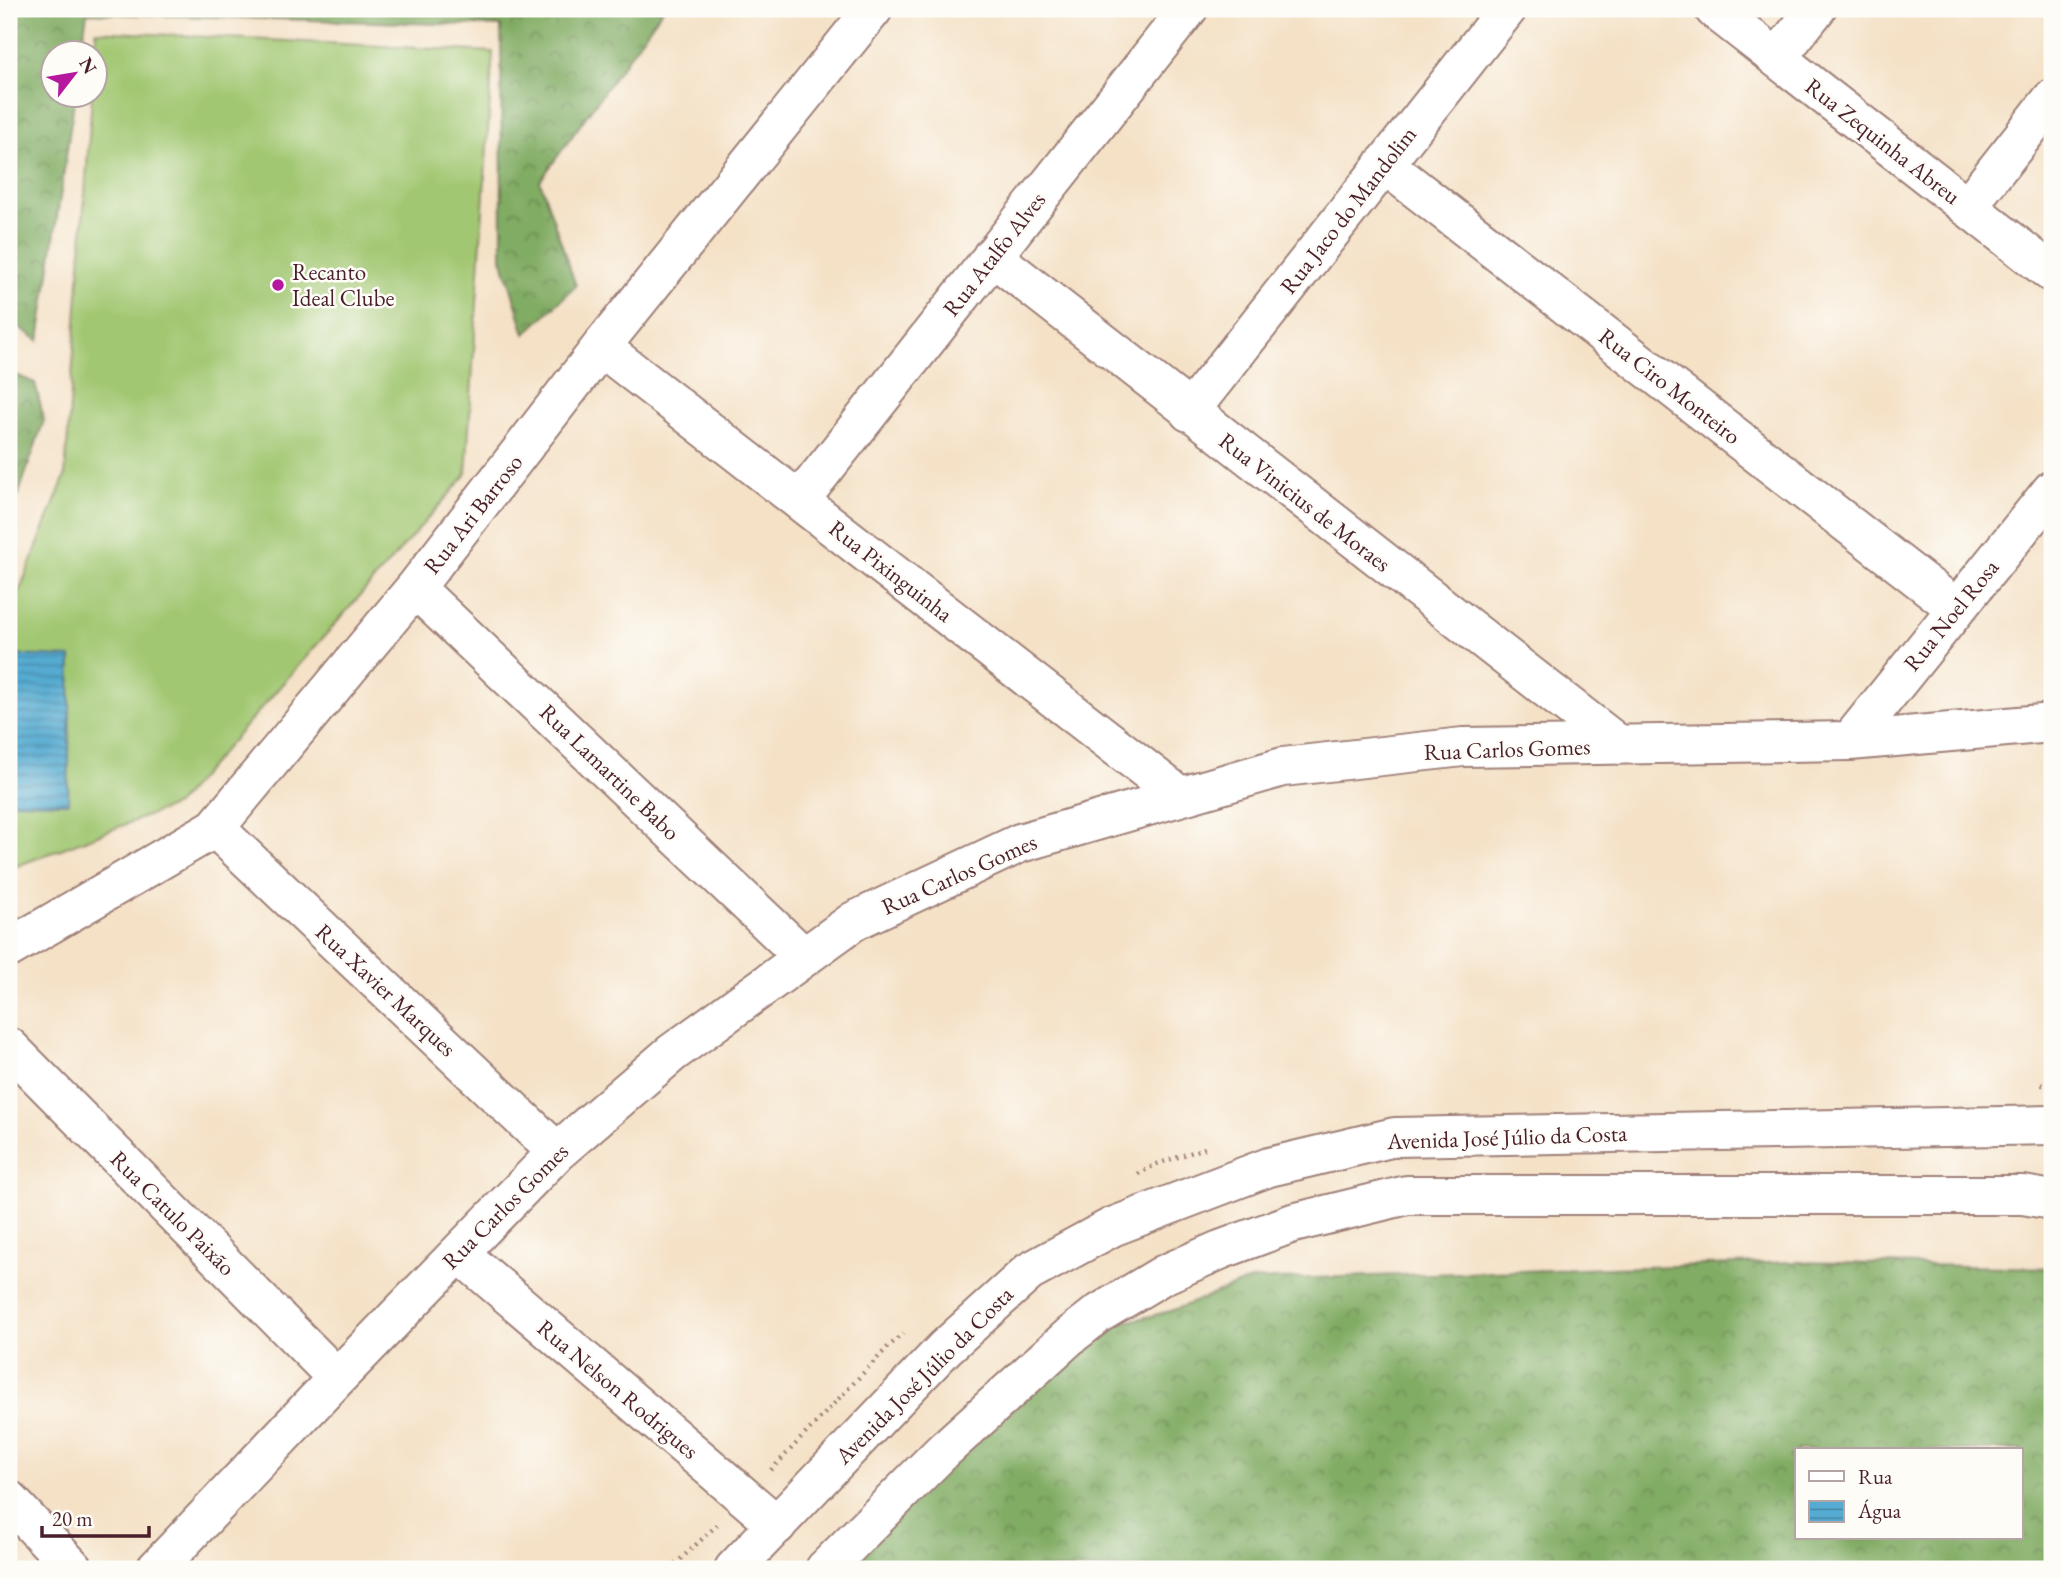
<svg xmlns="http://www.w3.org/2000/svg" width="2061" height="1578" font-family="'EB Garamond',serif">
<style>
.grass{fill:#a2c772;stroke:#76734e;stroke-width:2}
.forest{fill:url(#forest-crowns);stroke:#666648;stroke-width:2;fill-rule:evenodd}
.water{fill:url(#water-rules);stroke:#50657e;stroke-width:2}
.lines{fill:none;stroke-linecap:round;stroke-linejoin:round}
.minor-casing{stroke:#9f8078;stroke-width:42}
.major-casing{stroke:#9f8078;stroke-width:42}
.path{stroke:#9f8078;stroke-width:4.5;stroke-dasharray:2 5;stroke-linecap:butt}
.minor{stroke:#fff;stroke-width:38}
.major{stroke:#fff;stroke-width:38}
.poi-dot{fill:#b5179e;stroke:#fdfcf7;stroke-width:2.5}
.labels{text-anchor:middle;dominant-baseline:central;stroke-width:5;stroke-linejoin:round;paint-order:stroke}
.street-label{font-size:23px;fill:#4a1f2b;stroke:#fdfcf7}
.poi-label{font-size:23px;fill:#4a1f2b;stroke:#fdfcf7;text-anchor:start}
</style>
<defs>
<pattern id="forest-crowns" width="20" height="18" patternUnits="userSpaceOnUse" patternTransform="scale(1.75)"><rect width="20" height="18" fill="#81ac64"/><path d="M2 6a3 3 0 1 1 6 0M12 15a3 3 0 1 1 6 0" fill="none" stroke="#6c8b53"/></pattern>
<pattern id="water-rules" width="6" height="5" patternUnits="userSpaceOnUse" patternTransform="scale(1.75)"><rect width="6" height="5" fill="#55abd1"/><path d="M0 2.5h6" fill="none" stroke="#488baa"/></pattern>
</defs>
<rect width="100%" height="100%" fill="#fdfcf7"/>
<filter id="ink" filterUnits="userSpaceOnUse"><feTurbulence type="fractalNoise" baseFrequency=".0143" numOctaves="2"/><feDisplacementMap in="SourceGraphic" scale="14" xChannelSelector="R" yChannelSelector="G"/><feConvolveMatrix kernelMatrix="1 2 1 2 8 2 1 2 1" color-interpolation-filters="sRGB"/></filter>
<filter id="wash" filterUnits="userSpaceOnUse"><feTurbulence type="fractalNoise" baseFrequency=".00686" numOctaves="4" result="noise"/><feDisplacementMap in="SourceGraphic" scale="28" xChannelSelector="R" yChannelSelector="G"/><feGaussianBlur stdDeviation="1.57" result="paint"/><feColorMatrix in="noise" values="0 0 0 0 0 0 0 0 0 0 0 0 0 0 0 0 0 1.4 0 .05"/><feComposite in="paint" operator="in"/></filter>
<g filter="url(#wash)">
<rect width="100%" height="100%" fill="#f4e1c6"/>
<path class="grass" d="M96,31L493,52L466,475L176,805L9,869V617L65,476L92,95L94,94Z"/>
<path class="forest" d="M9,9H663L540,181L576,286L525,334L502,258L501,26L87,13L81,52H52V94L75,95L39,341L9,320Z
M9,372L35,383L44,420L9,522Z
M1795,1262L2052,1268V1569H835L1105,1327L1171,1311L1250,1280ZM1797,1450H2021V1538H1797Z"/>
<path class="water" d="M9,655L71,657L68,803L9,802Z"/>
</g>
<g filter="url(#ink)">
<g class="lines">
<defs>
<path id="minor" d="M1714,9L2052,273
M1777,58L1816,9
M1384,164L1956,608
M1967,207L2052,99
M992,256L1619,745
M601,347L1180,796
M1189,412L1507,9
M800,500L1188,9
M415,588L804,957
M1850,741L2052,490
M215,828L557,1152
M9,948L215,828L415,588L601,347L873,9
M9,1047L337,1378
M459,1253L777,1525
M9,1500L74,1569
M156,1569L337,1378L557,1152L672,1053L854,921L1020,843L1283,767L1463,747L1850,741L2052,723"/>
<path id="major" d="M734,1569L945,1348L1029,1272L1112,1227L1269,1167L1395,1137L2052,1125
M825,1569L943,1451L1070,1336L1098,1314L1163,1275L1220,1250L1293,1223L1407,1195H2023L2052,1200"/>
</defs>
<use href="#minor" class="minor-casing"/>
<use href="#major" class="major-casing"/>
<path class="path" d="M2041,1085L2052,1084
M1138,1174L1157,1164L1208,1147
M771,1470L888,1347L903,1334
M670,1569L718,1524"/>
<use href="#minor" class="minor"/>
<use href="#major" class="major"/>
</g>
</g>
<circle class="poi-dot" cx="278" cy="285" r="7"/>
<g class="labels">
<g class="street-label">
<text transform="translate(1883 141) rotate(38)">Rua Zequinha Abreu</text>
<text transform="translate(1348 210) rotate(-52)">Rua Jaco do Mandolim</text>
<text transform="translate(994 254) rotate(-52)">Rua Atalfo Alves</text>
<text transform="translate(1670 386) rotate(38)">Rua Ciro Monteiro</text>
<text transform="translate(1305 502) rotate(38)">Rua Vinicius de Moraes</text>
<text transform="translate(473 514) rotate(-52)">Rua Ari Barroso</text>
<text transform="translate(891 571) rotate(38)">Rua Pixinguinha</text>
<text transform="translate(1951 615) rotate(-51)">Rua Noel Rosa</text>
<text transform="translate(1507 749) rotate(-2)">Rua Carlos Gomes</text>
<text transform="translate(610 772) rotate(44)">Rua Lamartine Babo</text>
<text transform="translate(959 874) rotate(-24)">Rua Carlos Gomes</text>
<text transform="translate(386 990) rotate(43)">Rua Xavier Marques</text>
<text transform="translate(1507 1137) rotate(-2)">Avenida José Júlio da Costa</text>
<text transform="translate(505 1206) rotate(-45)">Rua Carlos Gomes</text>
<text transform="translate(173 1213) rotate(45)">Rua Catulo Paixão</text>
<text transform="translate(924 1375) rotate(-45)">Avenida José Júlio da Costa</text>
<text transform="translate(618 1389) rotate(40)">Rua Nelson Rodrigues</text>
</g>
<g class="poi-label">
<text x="292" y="272">Recanto<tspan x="292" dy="26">Ideal Clube</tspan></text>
</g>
</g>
<rect width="2061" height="1578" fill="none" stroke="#fdfcf7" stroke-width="35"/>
<rect x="1795" y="1448" width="228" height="91" fill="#fdfcf7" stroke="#b5a4a5" stroke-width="2"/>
<rect x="1809" y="1471" width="35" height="10" fill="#ffffff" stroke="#b5a4a5" stroke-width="2"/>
<text x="1858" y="1484" font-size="21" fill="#4a1f2b">Rua</text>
<rect x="1809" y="1501" width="35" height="21" fill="url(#water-rules)" stroke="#b5a4a5" stroke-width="2"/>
<text x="1858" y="1518" font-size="21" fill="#4a1f2b">Água</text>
<g transform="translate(74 74) rotate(59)"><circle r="33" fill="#fdfcf7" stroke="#b5a4a5" stroke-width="2"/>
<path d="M0-5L12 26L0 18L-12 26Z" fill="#b5179e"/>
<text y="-10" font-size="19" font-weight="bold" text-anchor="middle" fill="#4a1f2b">N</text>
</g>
<path d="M42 1526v10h107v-10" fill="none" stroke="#4a1f2b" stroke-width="3.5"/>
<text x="52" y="1526" font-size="21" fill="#4a1f2b" stroke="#fdfcf7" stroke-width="5" paint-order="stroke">20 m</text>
</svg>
